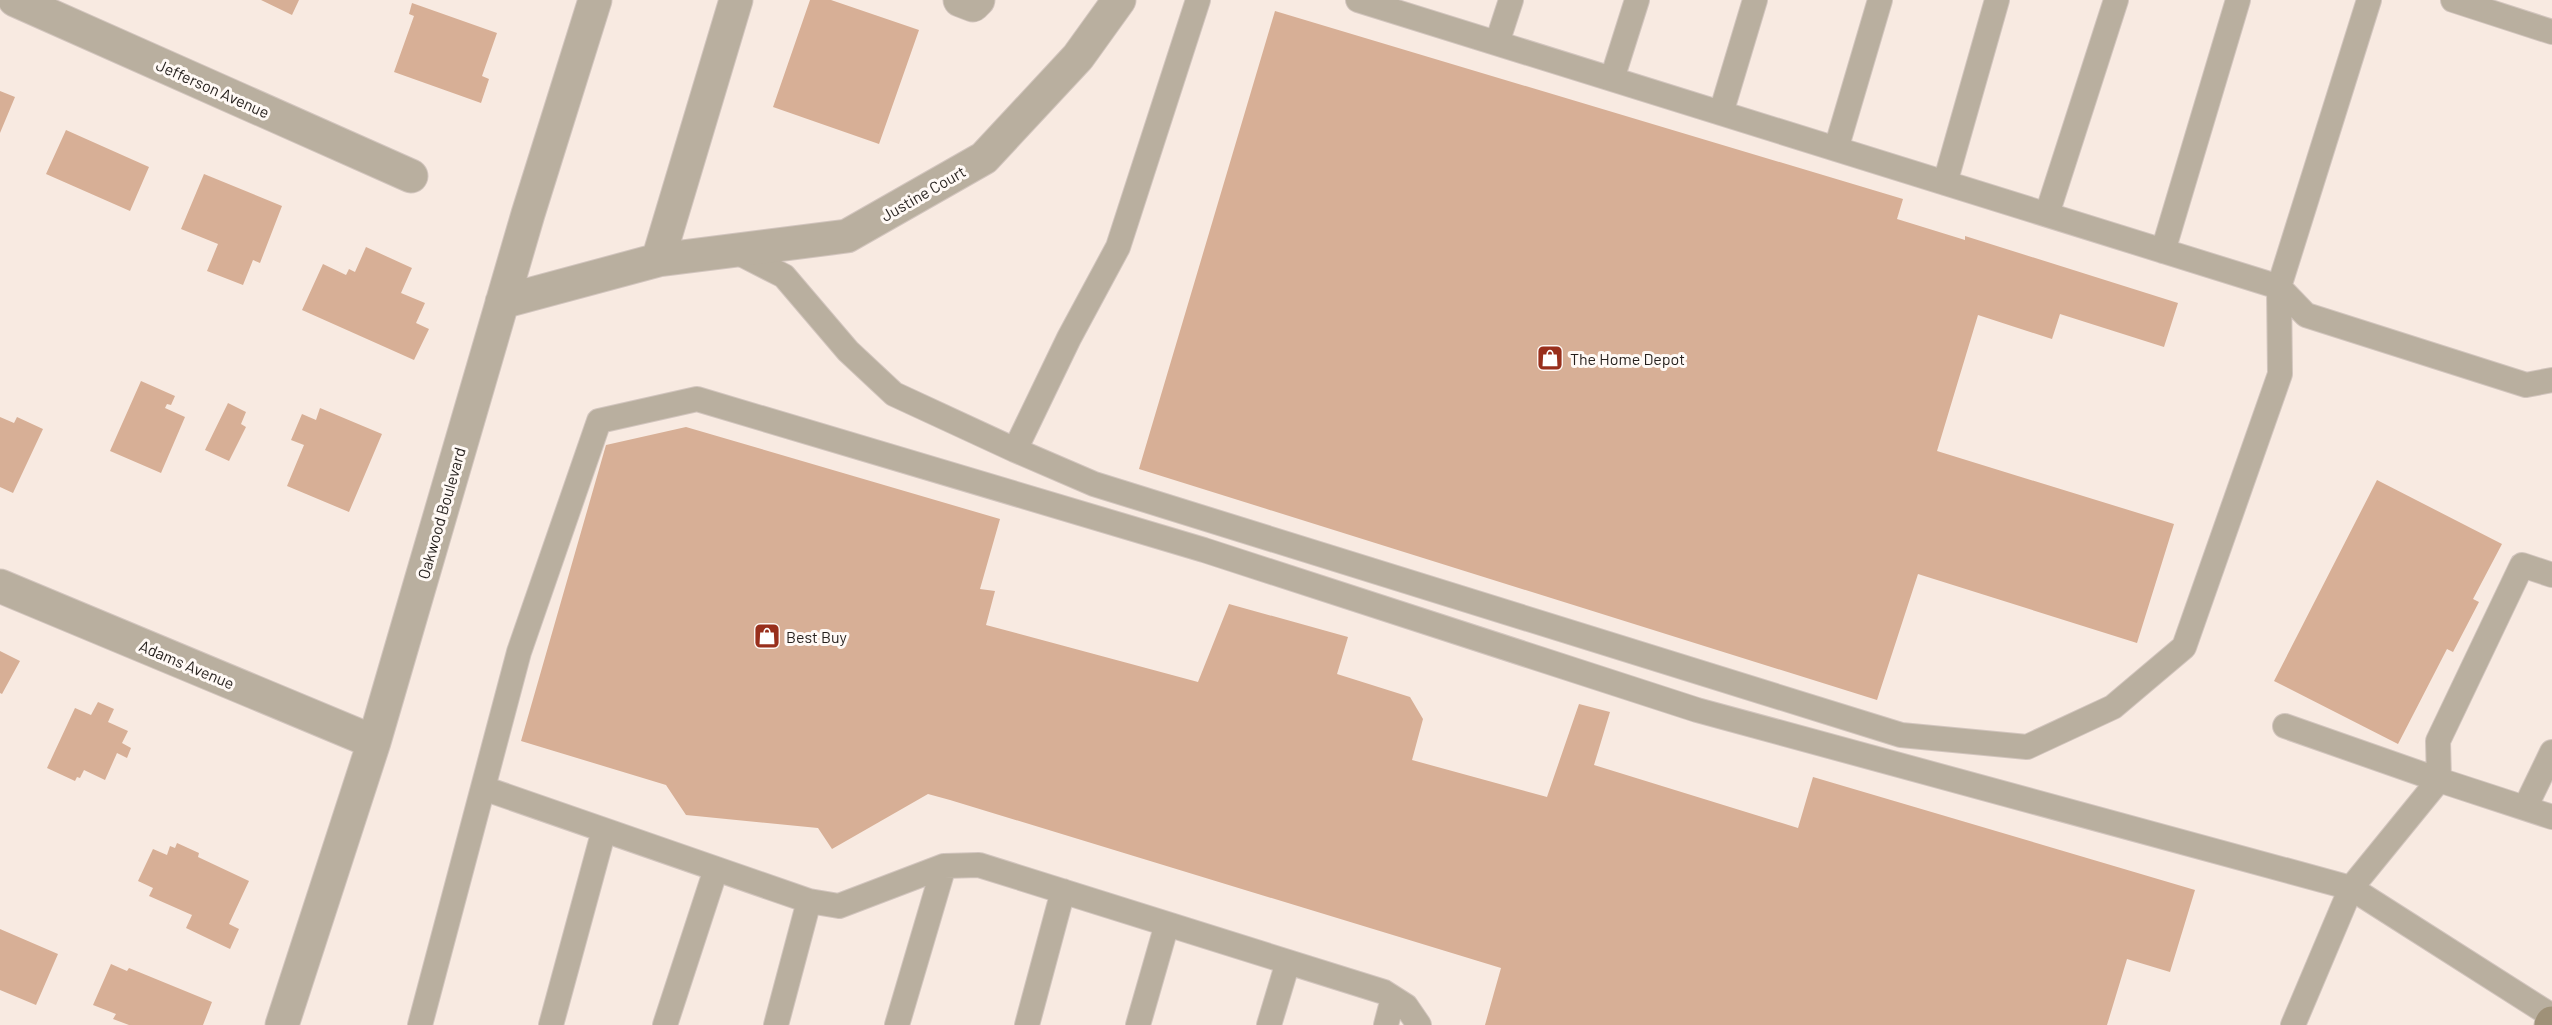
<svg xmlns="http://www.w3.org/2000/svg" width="2552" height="1025" font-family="Barlow,sans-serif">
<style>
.building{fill:#d7af96}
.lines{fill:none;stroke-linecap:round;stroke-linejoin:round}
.lane-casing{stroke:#d2c5be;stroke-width:26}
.street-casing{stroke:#d2c5be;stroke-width:35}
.secondary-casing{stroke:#d2c5be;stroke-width:35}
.lane{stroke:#b9af9f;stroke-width:24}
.street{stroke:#b9af9f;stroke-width:33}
.secondary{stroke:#9f9178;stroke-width:33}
.labels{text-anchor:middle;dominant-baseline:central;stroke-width:6;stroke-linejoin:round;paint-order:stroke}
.street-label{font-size:16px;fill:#241f1c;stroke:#fff9f5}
.poi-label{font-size:16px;fill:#241f1c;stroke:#fff9f5;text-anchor:start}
</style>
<rect width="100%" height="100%" fill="#f8eae1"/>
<path class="building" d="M261,0H299L292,15Z
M810,0H831L919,30L879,144L773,107Z
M412,3L497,33L482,76L489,79L481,103L394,72L414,16L409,14Z
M1275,11L1903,199L1897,219L1965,240V236L2178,303L2164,347L2060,314L2052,339L1978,315L1937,451L2174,524L2137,643L1918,574L1877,700L1139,469Z
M0,91L15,97L0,133Z
M66,130L149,167L130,211L46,174Z
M204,174L282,206L260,263L253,260L243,285L207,271L218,244L181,229Z
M366,247L412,268L401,293L425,303L416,323L429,329L414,360L302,310L323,264L346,275L349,269L355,272Z
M141,381L175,396L171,405L167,404L165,408L185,417L161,473L110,451Z
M228,403L246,412L241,424L246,427L229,461L205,450Z
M320,408L382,434L349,512L287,486L304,445L291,440L302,414L316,420Z
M0,417L14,423L17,417L43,429L13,493L0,487Z
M686,427L1000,519L980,589L995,591L986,625L1198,682L1229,604L1348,637L1337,674L1410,697L1423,719L1412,760L1547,797L1579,704L1610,712L1594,765L1798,828L1813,777L2195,890L2170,972L2127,959L2107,1025H1485L1501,968L950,800L928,794L832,849L818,828L686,815L666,785L521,741L606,445Z
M2377,480L2502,544L2473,599L2479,602L2453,652L2447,649L2398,744L2274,681Z
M0,651L20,661L2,694L0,693Z
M98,702L114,709L108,722L128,731L122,743L131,748L127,758L117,753L105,780L84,770L80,778L77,777L75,781L47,768L75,708L91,715Z
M177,843L199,853L198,857L249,881L229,924L239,929L230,949L186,928L192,915L149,896L153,888L138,881L153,849L167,855L170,846L175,848Z
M0,929L58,954L36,1005L0,990Z
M111,964L127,971L129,968L212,1002L203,1025H129L113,1019L116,1014L93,1005Z"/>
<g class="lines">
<defs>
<path id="lane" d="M1358,0L2279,287L2369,0
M2453,0L2552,32
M1497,43L1511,0
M1612,79L1637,0
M1721,113L1755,0
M1836,149L1880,0
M1945,183L1997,0
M2047,214L2116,0
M733,250L784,276L848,351L894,394L1015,450L1069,338L1118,247L1198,0
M2163,251L2238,0
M1015,450L1094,484L1901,735L2027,747L2113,707L2184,647L2280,374L2279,287L2306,315L2526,385L2552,380
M2285,726L2439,780L2438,741L2522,565L2552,575
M483,788L809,901L839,906L944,866L979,865L1384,992L1406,1006L1419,1025
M2525,808L2552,752
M420,1025L519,652L599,421L697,399L1204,550L1697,710L2351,888L2552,1016
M551,1025L604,830
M665,1025L716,869
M776,1025L809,901
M897,1025L944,866
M1027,1025L1063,891
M1138,1025L1167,924
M1269,1025L1288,962
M1386,1025L1393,998
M2293,1025L2351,888L2439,780L2552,817"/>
<path id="street" d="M15,0L411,176
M960,0L973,5L978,0
M658,260L736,0
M502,302L658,260L847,236L984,158L1078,57L1119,0
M0,586L374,742
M282,1025L374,742L528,214L595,0"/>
<path id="secondary" d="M2551,1025L2552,1023"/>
</defs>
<use href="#lane" class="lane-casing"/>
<use href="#street" class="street-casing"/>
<use href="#secondary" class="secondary-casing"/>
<use href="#lane" class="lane"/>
<use href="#street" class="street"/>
<use href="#secondary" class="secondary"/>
</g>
<defs>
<symbol id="shop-square" viewBox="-11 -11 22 22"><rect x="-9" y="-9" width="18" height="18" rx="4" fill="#982f1c" stroke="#fff9f5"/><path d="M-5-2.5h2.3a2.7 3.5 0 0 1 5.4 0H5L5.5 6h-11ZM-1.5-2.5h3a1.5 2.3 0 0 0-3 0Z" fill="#fff"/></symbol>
</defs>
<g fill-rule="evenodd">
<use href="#shop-square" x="1535" y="343" width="30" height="30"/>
<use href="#shop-square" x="752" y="621" width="30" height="30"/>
</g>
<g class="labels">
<g class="street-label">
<text transform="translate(213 88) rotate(24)">Jefferson Avenue</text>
<text transform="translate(923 193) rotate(-30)">Justine Court</text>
<text transform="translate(441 513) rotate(-74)">Oakwood Boulevard</text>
<text transform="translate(187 664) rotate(23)">Adams Avenue</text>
</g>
<g class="poi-label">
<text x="1570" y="358">The Home Depot</text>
<text x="786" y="636">Best Buy</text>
</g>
</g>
</svg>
